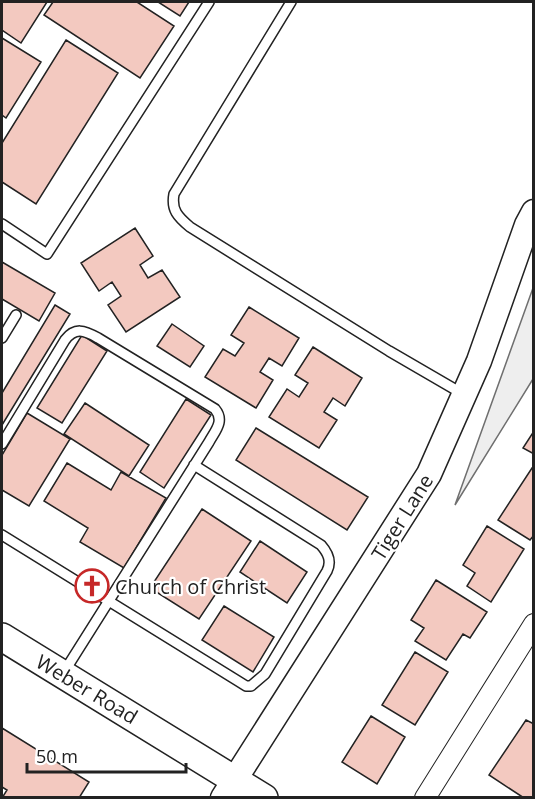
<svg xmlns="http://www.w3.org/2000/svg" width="535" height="799" font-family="'Open Sans',sans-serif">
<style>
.green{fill:#eee;stroke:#6f6f6f;stroke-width:1.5}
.building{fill:#f3c9c0;stroke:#222;stroke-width:1.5}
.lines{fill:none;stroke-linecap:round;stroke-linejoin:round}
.service-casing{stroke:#222;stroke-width:12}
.minor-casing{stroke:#222;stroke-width:22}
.tertiary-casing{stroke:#222;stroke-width:27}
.secondary-casing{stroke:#222;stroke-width:30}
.service{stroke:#fff;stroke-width:9}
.minor{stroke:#fff;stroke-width:20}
.tertiary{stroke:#fff;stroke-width:24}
.secondary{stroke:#fff;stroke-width:27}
.labels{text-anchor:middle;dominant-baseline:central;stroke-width:4.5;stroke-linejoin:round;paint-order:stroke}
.street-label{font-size:20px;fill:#222;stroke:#fff}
.poi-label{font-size:20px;fill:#222;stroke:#fff;text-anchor:start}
</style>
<rect width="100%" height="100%" fill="#fff"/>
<path class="green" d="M533,288V379L455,505Z"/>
<path class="building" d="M2,2H47L21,43L2,30Z
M53,2H137L174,26L140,78L44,15Z
M158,2H189L180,16Z
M2,38L41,62L6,118L2,115Z
M66,40L118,73L36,204L2,182V143Z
M135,228L153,256L140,265L148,278L162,270L180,297L126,332L108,305L121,296L112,282L99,291L81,263Z
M2,262L55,293L39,321L2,299Z
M55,305L70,314L2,425V393Z
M249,307L299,338L282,366L269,358L260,372L273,380L256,408L205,377L223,349L235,356L244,343L231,335Z
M172,324L204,346L190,367L157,346Z
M82,335L107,351L62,423L37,408Z
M313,347L362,378L345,406L333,398L324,412L337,420L319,448L269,417L287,389L299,397L308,383L295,375Z
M186,399L211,415L164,488L140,472Z
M85,403L149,445L129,476L64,434Z
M27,413L70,439L29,506L2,490V455Z
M256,428L368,497L347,530L236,460Z
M534,431V454L523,448Z
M67,463L111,490L121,472L166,498L124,568L80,542L88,528L44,501Z
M532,468L534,469V535L530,540L498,520Z
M202,509L251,541L199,619L150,588Z
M487,526L524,549L491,602L467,586L475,573L463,565Z
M260,541L307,572L287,603L240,572Z
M436,580L487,612L470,638L463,634L446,660L415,641L424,628L411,620Z
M224,606L274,637L253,672L202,640Z
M415,652L448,672L415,725L382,705Z
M371,716L405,737L377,784L342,762Z
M526,720L534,724V798H524L489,775Z
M2,728L89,782L79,798H2L7,790L2,787Z"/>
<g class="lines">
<defs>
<path id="service" d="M291,2L174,194C171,210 178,217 190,227L389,351L463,394
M2,224L47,254L209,2
M2,338L16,315
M2,444L65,340C75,327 84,330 98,338L215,409C225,421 215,431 209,442L64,672
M2,535L238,681L246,686H251L265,674L327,571C332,561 328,553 321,545L194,465"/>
<path id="minor" d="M425,798L534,624"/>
<path id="tertiary" d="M223,798L429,474L479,361L527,225L534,212"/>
<path id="secondary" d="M2,637L264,798"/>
</defs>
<use href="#service" class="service-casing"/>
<use href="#minor" class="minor-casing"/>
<use href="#tertiary" class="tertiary-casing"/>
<use href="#secondary" class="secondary-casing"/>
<use href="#service" class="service"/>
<use href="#minor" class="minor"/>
<use href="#tertiary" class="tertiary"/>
<use href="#secondary" class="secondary"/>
</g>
<defs>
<symbol id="church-ring" viewBox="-11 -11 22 22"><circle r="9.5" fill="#fff" stroke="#c62828" stroke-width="1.5"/><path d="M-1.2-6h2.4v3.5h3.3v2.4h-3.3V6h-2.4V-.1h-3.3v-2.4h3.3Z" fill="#c62828"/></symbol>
</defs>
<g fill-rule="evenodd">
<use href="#church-ring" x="73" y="567" width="38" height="38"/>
</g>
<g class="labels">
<g class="street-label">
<text transform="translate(402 517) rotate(-58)">Tiger Lane</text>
<text transform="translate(87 689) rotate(31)">Weber Road</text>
</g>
<g class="poi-label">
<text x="115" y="586">Church of Christ</text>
</g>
</g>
<rect width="535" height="799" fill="none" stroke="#222222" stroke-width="6"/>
<path d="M27 763v9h159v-9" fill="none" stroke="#222222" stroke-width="3"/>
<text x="36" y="763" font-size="18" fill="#222222" stroke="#ffffff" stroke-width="4.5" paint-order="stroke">50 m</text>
</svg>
